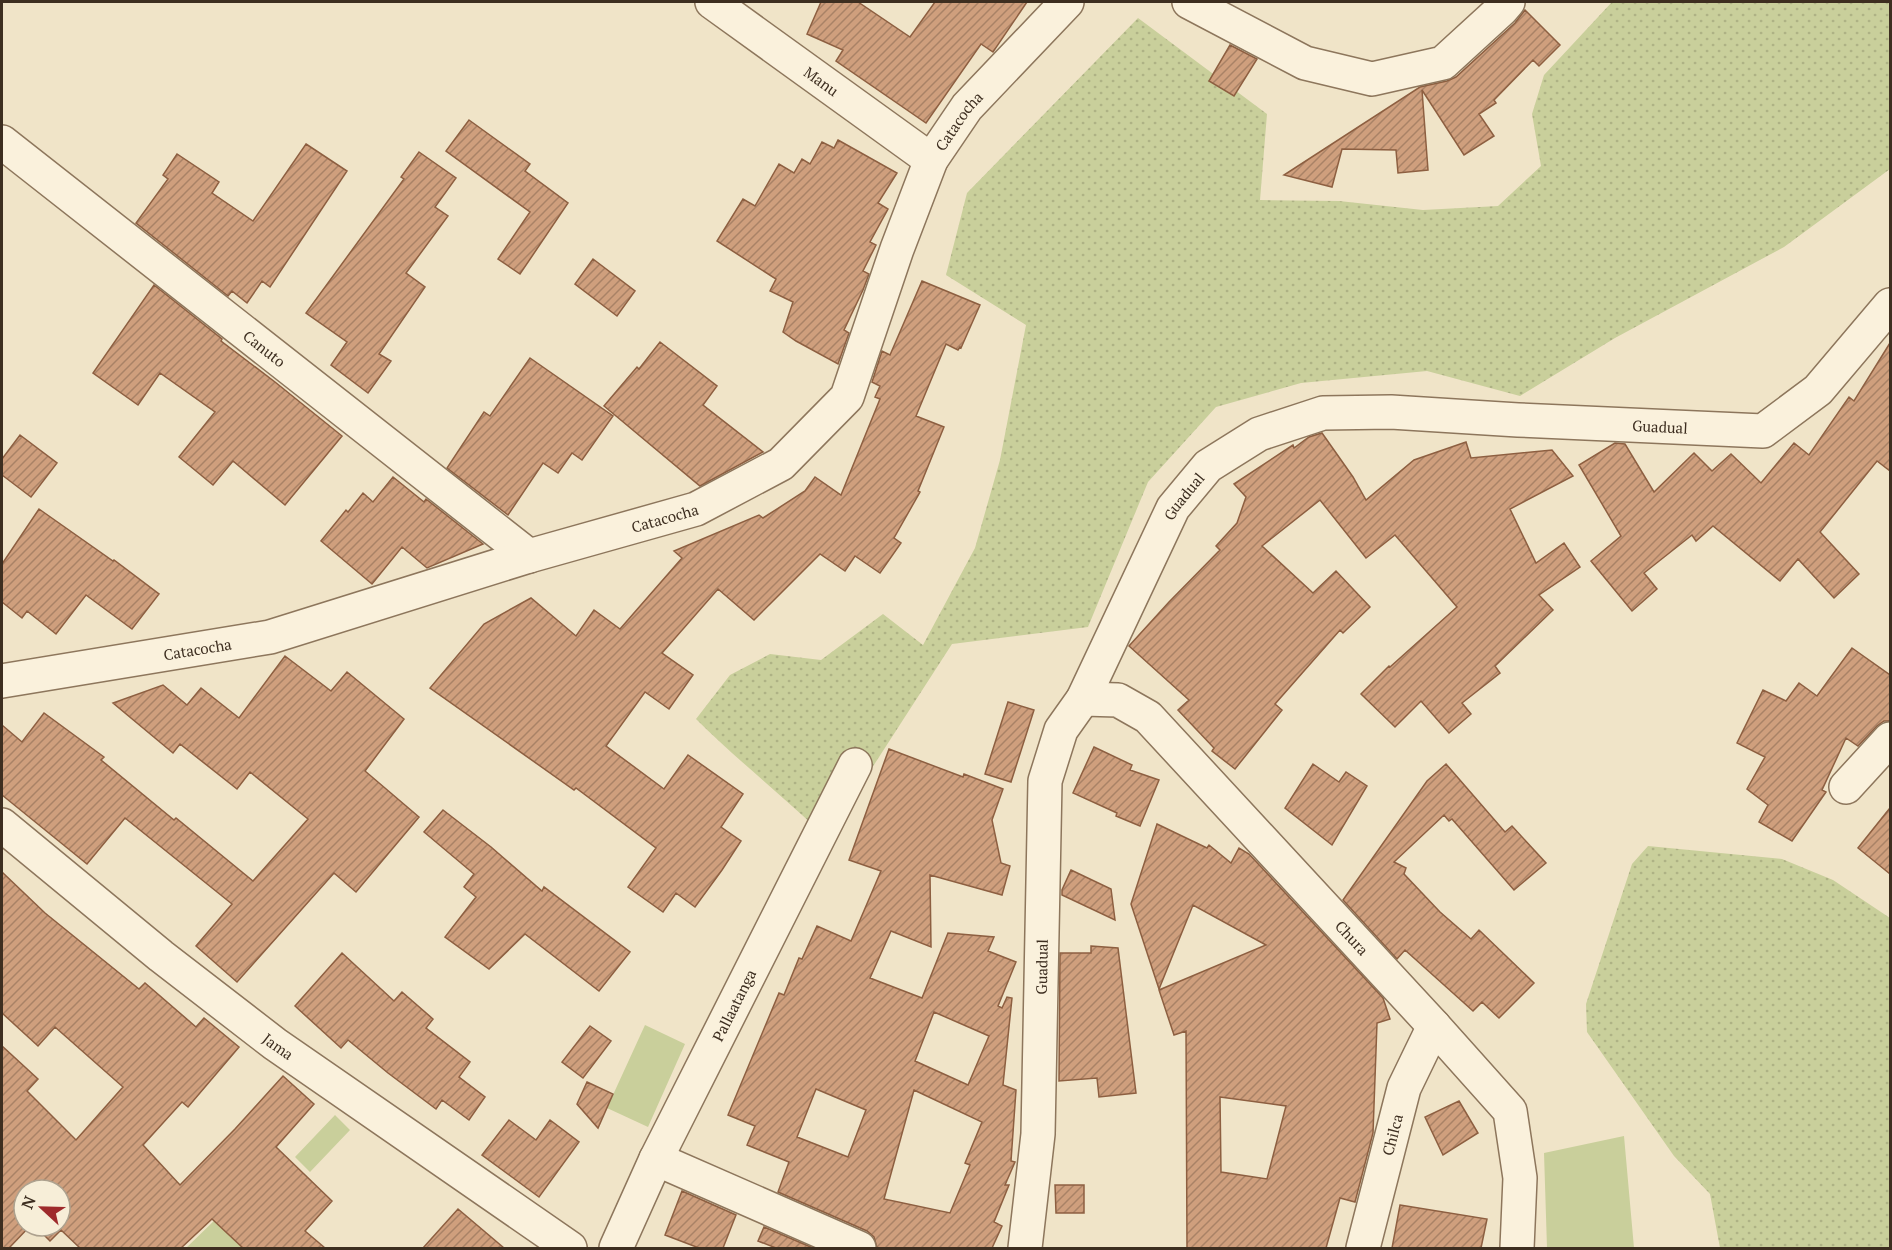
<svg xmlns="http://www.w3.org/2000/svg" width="1892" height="1250" font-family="'PT Serif',serif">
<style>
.grass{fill:url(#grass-dots)}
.garden{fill:#c9cf9b}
.building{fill:url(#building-hatch);stroke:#8d5f41;stroke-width:1.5;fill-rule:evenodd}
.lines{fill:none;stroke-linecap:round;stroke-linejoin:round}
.minor-casing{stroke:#8d765c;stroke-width:36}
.minor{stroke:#faf1dc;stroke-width:33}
.labels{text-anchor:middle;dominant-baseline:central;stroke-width:5;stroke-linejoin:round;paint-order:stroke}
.street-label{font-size:15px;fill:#3d2e20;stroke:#f7eed8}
</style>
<defs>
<pattern id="grass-dots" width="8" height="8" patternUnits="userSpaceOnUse" patternTransform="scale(1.5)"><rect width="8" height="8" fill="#c9cf9b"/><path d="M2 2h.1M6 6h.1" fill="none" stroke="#aeb285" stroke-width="1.8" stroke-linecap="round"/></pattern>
<pattern id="building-hatch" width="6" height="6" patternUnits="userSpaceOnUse" patternTransform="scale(1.5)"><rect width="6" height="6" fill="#cf9f7d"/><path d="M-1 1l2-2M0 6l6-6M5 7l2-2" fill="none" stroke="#a98266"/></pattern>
</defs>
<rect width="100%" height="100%" fill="#f0e4c8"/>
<path class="grass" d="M1612,2H1890V169L1784,247L1615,338L1520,396L1427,371L1301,383L1216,407L1148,482L1088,627L952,644L870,771L817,829C777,791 734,757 696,719L730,675L770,654L821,660L883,614L923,645L975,548L1000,460L1026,325L946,275L967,193L1138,18L1267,114L1260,200L1339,201L1423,210L1498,206L1541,166L1532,114L1544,75Z
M1648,846L1782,859L1833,880L1890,918V1248H1720L1710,1194L1674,1156L1587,1032L1586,1004L1632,864Z"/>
<path class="garden" d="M645,1025L685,1044L648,1127L607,1108Z
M335,1115L350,1130L310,1172L295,1157Z
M1624,1136L1634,1248H1547L1544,1153Z
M218,1217L248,1248H186Z"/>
<path class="building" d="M821,2H858L910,37L935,2H1027L993,52L981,44L926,123L836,61L843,50L807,34Z
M1525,10L1560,45L1539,66L1533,60L1494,100L1496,103L1479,114L1494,136L1464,155L1422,90L1428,170L1398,173L1396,150L1342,149L1332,187L1284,175L1420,87L1447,81L1456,77L1515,23Z
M1230,45L1257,59L1234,96L1209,81Z
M469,120L530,164L525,171L568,203L520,274L498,259L530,212L446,151Z
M838,140L897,173L878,203L888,209L870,242L876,245L863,271L869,274L863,290L844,330L849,333L838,364L796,341L783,332L793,302L770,291L776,279L717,241L743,199L755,206L779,164L794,173L802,159L810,164L822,142L834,148Z
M306,144L347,171L270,287L262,281L247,303L232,291L228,296L136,223L168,179L163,175L177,154L219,182L212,193L253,221Z
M419,152L456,178L435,207L448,216L406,273L425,287L379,354L391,361L368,393L331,365L347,342L306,313L404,179L401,177Z
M593,259L635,291L617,316L575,284Z
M922,281L980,305L961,348L960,347L958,350L946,344L916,416L944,427L918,491L920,492L894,538L901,543L880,573L855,556L845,571L820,554L754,620L718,589L662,653L693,675L669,709L645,692L606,746L664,789L688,755L743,794L721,827L741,841L722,870L695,907L676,893L663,912L628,887L656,848L576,788L574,790L430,688L484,624L531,598L576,636L594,610L620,629L682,558L674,551L759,515L763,518L805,491L815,477L841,495L880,399L875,397L880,386L872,382L882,351L890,355Z
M154,285L222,339L221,341L275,382L342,436L285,505L233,461L213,485L179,457L215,412L160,373L138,405L93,373Z
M660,342L717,386L703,405L763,452L700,486L604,406L637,367L639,369Z
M1890,343V471L1877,461L1820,532L1859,574L1834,598L1798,559L1780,581L1713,526L1696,541L1692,535L1644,573L1657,589L1632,611L1591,561L1621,536L1579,465L1615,443L1625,444L1654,492L1694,453L1712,471L1731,454L1761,483L1794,443L1809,455L1849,397L1854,401Z
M530,358L613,416L582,460L572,453L558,473L543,463L508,515L447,468L484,412L490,416Z
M1322,433L1353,477L1366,500L1414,460L1466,442L1471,458L1552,450L1573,476L1510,509L1536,563L1564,543L1580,567L1539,595L1553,610L1495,666L1500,673L1462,703L1471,714L1449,733L1421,701L1395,727L1361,694L1389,666L1390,667L1457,607L1395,535L1366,558L1320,500L1262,546L1313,593L1336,571L1370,607L1343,633L1340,630L1275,704L1282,710L1235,769L1212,751L1214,748L1178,710L1189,700L1129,646L1169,602L1220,550L1216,546L1237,523L1246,497L1234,484L1293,445L1294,448L1309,437Z
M20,435L57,463L31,497L2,475V459Z
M393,477L424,502L426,499L483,544L427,568L402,547L372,584L321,541L346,510L348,512L363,493L373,502Z
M39,509L113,561L114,560L159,594L132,629L86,595L56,634L27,611L22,618L2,602V564Z
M1852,648L1890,675V721H1884L1877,726L1858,746L1846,738L1822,790L1826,792L1792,841L1759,822L1768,805L1747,789L1765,757L1737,743L1763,690L1786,701L1799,683L1817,696Z
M285,656L331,691L347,672L404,719L365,771L419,817L356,892L334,873L237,982L196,946L232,904L125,818L87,864L2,795V725L22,742L44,713L104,757L101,760L174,820L176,818L253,881L308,819L250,772L237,789L180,744L173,753L113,703L163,685L187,705L201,688L239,718Z
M1008,702L1034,710L1011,782L985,774Z
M1094,747L1132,765L1130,770L1159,780L1140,826L1116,816L1117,813L1073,793Z
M889,749L963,777L964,774L1003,789L992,820L1001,863L1010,866L1002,895L930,875L931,947L891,931L870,978L922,998L948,933L994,937L988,951L1016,962L998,1006L1002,1008L1007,997L1012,998L1003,1085L1016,1090L1011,1161L1015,1162L1005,1185H1009L994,1222L1002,1226L992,1248H877L874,1237L867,1231L778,1192L789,1162L747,1145L755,1126L728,1115L779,993L784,995L799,958L802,959L817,926L851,941L881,871L849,860ZM934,1012L989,1036L968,1085L915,1061ZM816,1089L866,1110L848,1157L797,1137ZM914,1090L982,1122L965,1163L970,1165L950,1213L884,1199Z
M1313,764L1339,782L1346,772L1367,786L1332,845L1285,808Z
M1446,764L1505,832L1512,826L1546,863L1514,890L1452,819L1449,821L1444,815L1394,862L1406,868L1404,874L1440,912L1471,939L1479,930L1534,983L1499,1018L1482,1002L1473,1011L1405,950L1397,959L1343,900L1427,781Z
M1890,808V874L1858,848Z
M443,810L491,847L542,891L544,887L630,952L599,991L525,934L489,969L445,937L476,897L464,887L474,874L424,832Z
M1157,824L1207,848L1209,845L1231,863L1239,848L1249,854L1383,998L1390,1019L1377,1023L1373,1133L1355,1202L1340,1198L1326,1248H1187L1186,1031L1174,1035L1159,990L1266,945L1193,905L1159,989L1131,904ZM1220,1097L1286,1106L1267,1179L1221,1172Z
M1071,870L1111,889L1115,920L1062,895V890Z
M2,872L45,913L139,989L145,983L196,1027L204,1018L239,1047L188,1107L182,1102L143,1145L180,1185L235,1129L283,1076L314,1104L276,1147L332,1201L305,1231L325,1248H243L212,1219L181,1248H80L61,1230L50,1241L35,1226H60V1190H24V1226H30L9,1248H2V1046L38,1079L27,1091L76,1140L123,1087L55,1027L38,1046L2,1013Z
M1091,946L1118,948L1136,1093L1099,1097L1097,1078L1059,1081L1060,953H1091Z
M342,953L394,1001L402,992L433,1019L426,1028L470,1062L459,1077L485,1097L469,1120L442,1100L436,1109L388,1073L348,1040L341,1048L295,1006Z
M590,1026L611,1041L583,1078L562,1062Z
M587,1082L613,1094L598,1128L577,1104Z
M1459,1101L1478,1133L1443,1155L1425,1117Z
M509,1120L536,1140L550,1120L579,1142L539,1197L482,1155Z
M1055,1185H1084V1213H1056Z
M682,1191L736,1215L723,1248H699L665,1235Z
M1400,1205L1487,1219L1481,1248H1392Z
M458,1209L504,1248H423Z
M764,1227L813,1248H776L758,1241Z"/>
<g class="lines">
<defs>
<g id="minor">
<path id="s1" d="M712,2L931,160"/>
<path d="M1189,2L1305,63L1372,79L1443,63L1502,9L1508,2"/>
<path id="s2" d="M2,142L529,556"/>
<path id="s3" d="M2,681L270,637L529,556L696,509L781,464L847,397L897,249L931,160L967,107L1067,2"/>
<path id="s4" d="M1083,699L1118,700L1148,717L1434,1026L1510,1111L1520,1178L1517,1248"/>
<path d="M1846,787L1890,739"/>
<path id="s5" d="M2,825L161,956L275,1044L570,1248"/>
<path d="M656,1159L859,1248"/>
<path id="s6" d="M616,1248L656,1159L855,765"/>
<path id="s7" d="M1025,1248L1038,1134L1045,781L1061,730L1083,699L1173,508L1208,466L1259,434L1323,413L1391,412L1518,420L1763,431L1818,390L1890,305"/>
<path id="s8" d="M1363,1248L1404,1088L1434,1026"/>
</g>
</defs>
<use href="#minor" class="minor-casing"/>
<use href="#minor" class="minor"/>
</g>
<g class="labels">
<g class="street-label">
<text stroke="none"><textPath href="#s1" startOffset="135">Manu</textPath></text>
<text stroke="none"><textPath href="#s3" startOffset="1206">Catacocha</textPath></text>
<text stroke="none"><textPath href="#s2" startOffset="334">Canuto</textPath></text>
<text stroke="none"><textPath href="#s7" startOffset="1290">Guadual</textPath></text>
<text stroke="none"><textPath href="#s7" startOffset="786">Guadual</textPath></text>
<text stroke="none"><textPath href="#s3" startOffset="684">Catacocha</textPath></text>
<text stroke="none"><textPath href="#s3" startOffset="198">Catacocha</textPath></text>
<text stroke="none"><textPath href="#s4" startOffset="370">Chura</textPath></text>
<text stroke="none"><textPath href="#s7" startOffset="282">Guadual</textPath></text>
<text stroke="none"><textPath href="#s6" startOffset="270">Pallaatanga</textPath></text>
<text stroke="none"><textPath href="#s5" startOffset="354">Jama</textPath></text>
<text stroke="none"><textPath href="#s8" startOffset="117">Chilca</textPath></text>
</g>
</g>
<rect width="1892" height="1250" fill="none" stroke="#3d2e20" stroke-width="6"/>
<g transform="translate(42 1208) rotate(292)"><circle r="28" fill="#f7eed8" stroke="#ada18e" stroke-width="1.5"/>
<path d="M0-4.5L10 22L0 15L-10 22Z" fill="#9e2a2b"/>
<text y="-9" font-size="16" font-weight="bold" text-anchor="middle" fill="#3d2e20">N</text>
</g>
</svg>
